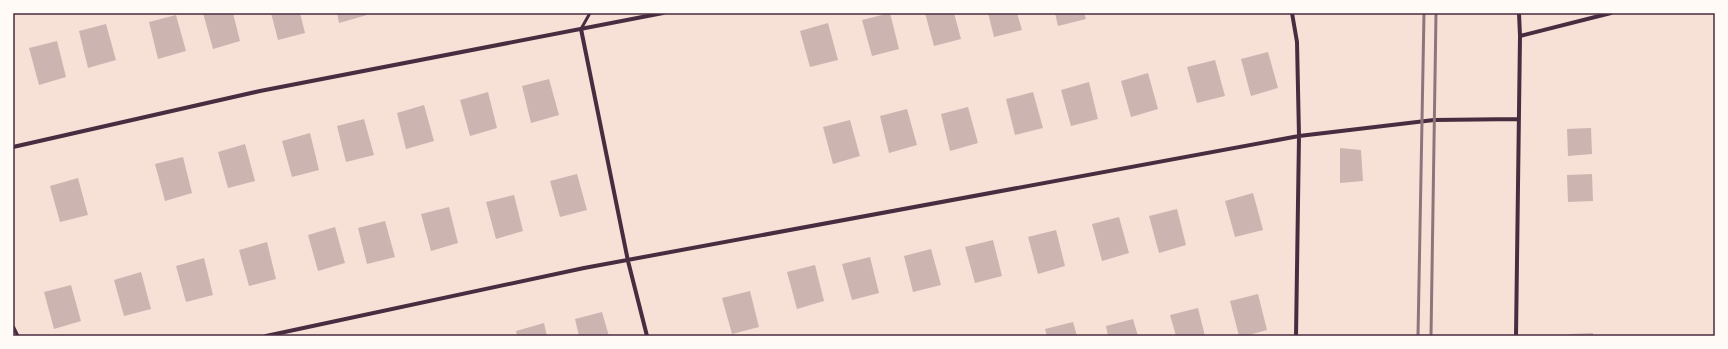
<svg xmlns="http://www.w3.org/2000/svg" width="1728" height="349" font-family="'PT Sans',sans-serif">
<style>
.building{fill:#ccb4b1}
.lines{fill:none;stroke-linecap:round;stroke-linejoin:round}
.service{stroke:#4a2c40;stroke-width:3}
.minor{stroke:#4a2c40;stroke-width:4}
.rail{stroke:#8f747c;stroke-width:3}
.neatline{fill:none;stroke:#4a2c40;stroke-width:1.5}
</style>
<rect width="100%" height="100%" fill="#f7e1d7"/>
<path class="building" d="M203,13H233L240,41L213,49Z
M271,13H300L305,33L278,40Z
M337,13H366L367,15L339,23Z
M890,13L899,49L872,56L862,20Z
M925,13H954L961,39L934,46Z
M988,13H1017L1022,30L994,37Z
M1055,13H1084L1086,19L1058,26Z
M176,15L186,51L158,59L149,22Z
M828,23L838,60L810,67L800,31Z
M106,24L116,60L88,68L79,31Z
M57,41L66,77L39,85L29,48Z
M1268,52L1278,88L1251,96L1241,59Z
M1215,60L1225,96L1197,103L1187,67Z
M1148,73L1158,109L1131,117L1121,81Z
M549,79L559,115L531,123L522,86Z
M1089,82L1098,119L1071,126L1061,90Z
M488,92L497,128L470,136L460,100Z
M1033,92L1043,128L1015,135L1006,99Z
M424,105L434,141L406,149L397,113Z
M968,107L978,143L950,151L941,114Z
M907,109L917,145L889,153L880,116Z
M364,119L374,155L346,162L337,126Z
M850,120L860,156L833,164L823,127Z
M1591,128L1592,154L1568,156L1567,129Z
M310,133L319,170L292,177L282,141Z
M245,144L255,181L228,188L218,152Z
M1340,148L1361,150L1363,181L1340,183Z
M183,157L192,193L165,201L155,164Z
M577,174L587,210L560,217L550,181Z
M1592,174L1593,201L1568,202L1567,175Z
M78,178L88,215L60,222L50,186Z
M1253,193L1263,230L1235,237L1225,201Z
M514,195L523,231L496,239L486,202Z
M449,207L458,243L431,251L421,214Z
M1177,209L1186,245L1159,253L1149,216Z
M1119,217L1129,253L1102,261L1092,224Z
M385,221L395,257L367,264L358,228Z
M335,227L345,263L318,271L308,235Z
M1056,230L1065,266L1038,274L1028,237Z
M993,240L1002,276L975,283L965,247Z
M267,242L276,279L249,286L239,250Z
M931,249L941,285L913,292L904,256Z
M870,257L879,293L852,300L842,264Z
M204,258L213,295L186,302L176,266Z
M815,265L824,301L797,309L787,272Z
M141,272L151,309L124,316L114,280Z
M71,285L81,321L54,329L44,292Z
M750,291L759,327L732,334L722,298Z
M1258,294L1267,330L1245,336H1239L1230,301Z
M1198,308L1205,336H1176L1170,315Z
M602,312L609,336H579L575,319Z
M1133,319L1138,336H1108L1106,326Z
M1073,322L1077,336H1047L1045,329Z
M544,323L547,336H517L516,331Z
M1593,333V336H1569V334Z"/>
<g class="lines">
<path class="service" d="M581,29L590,13
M13,326L18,336"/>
<path class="minor" d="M1292,13L1297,42L1299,136L1296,336
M581,29L628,261L647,336
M1520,36L1611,13
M13,147L260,91L663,13
M266,336L584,268L1299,136L1434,120L1519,119
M1516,336L1520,36L1519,13"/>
<path class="rail" d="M1418,336L1424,13
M1431,336L1436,13"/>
</g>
<rect width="1728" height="349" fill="none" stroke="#fffaf5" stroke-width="28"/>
<rect x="14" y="14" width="1700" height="321" class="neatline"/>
</svg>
